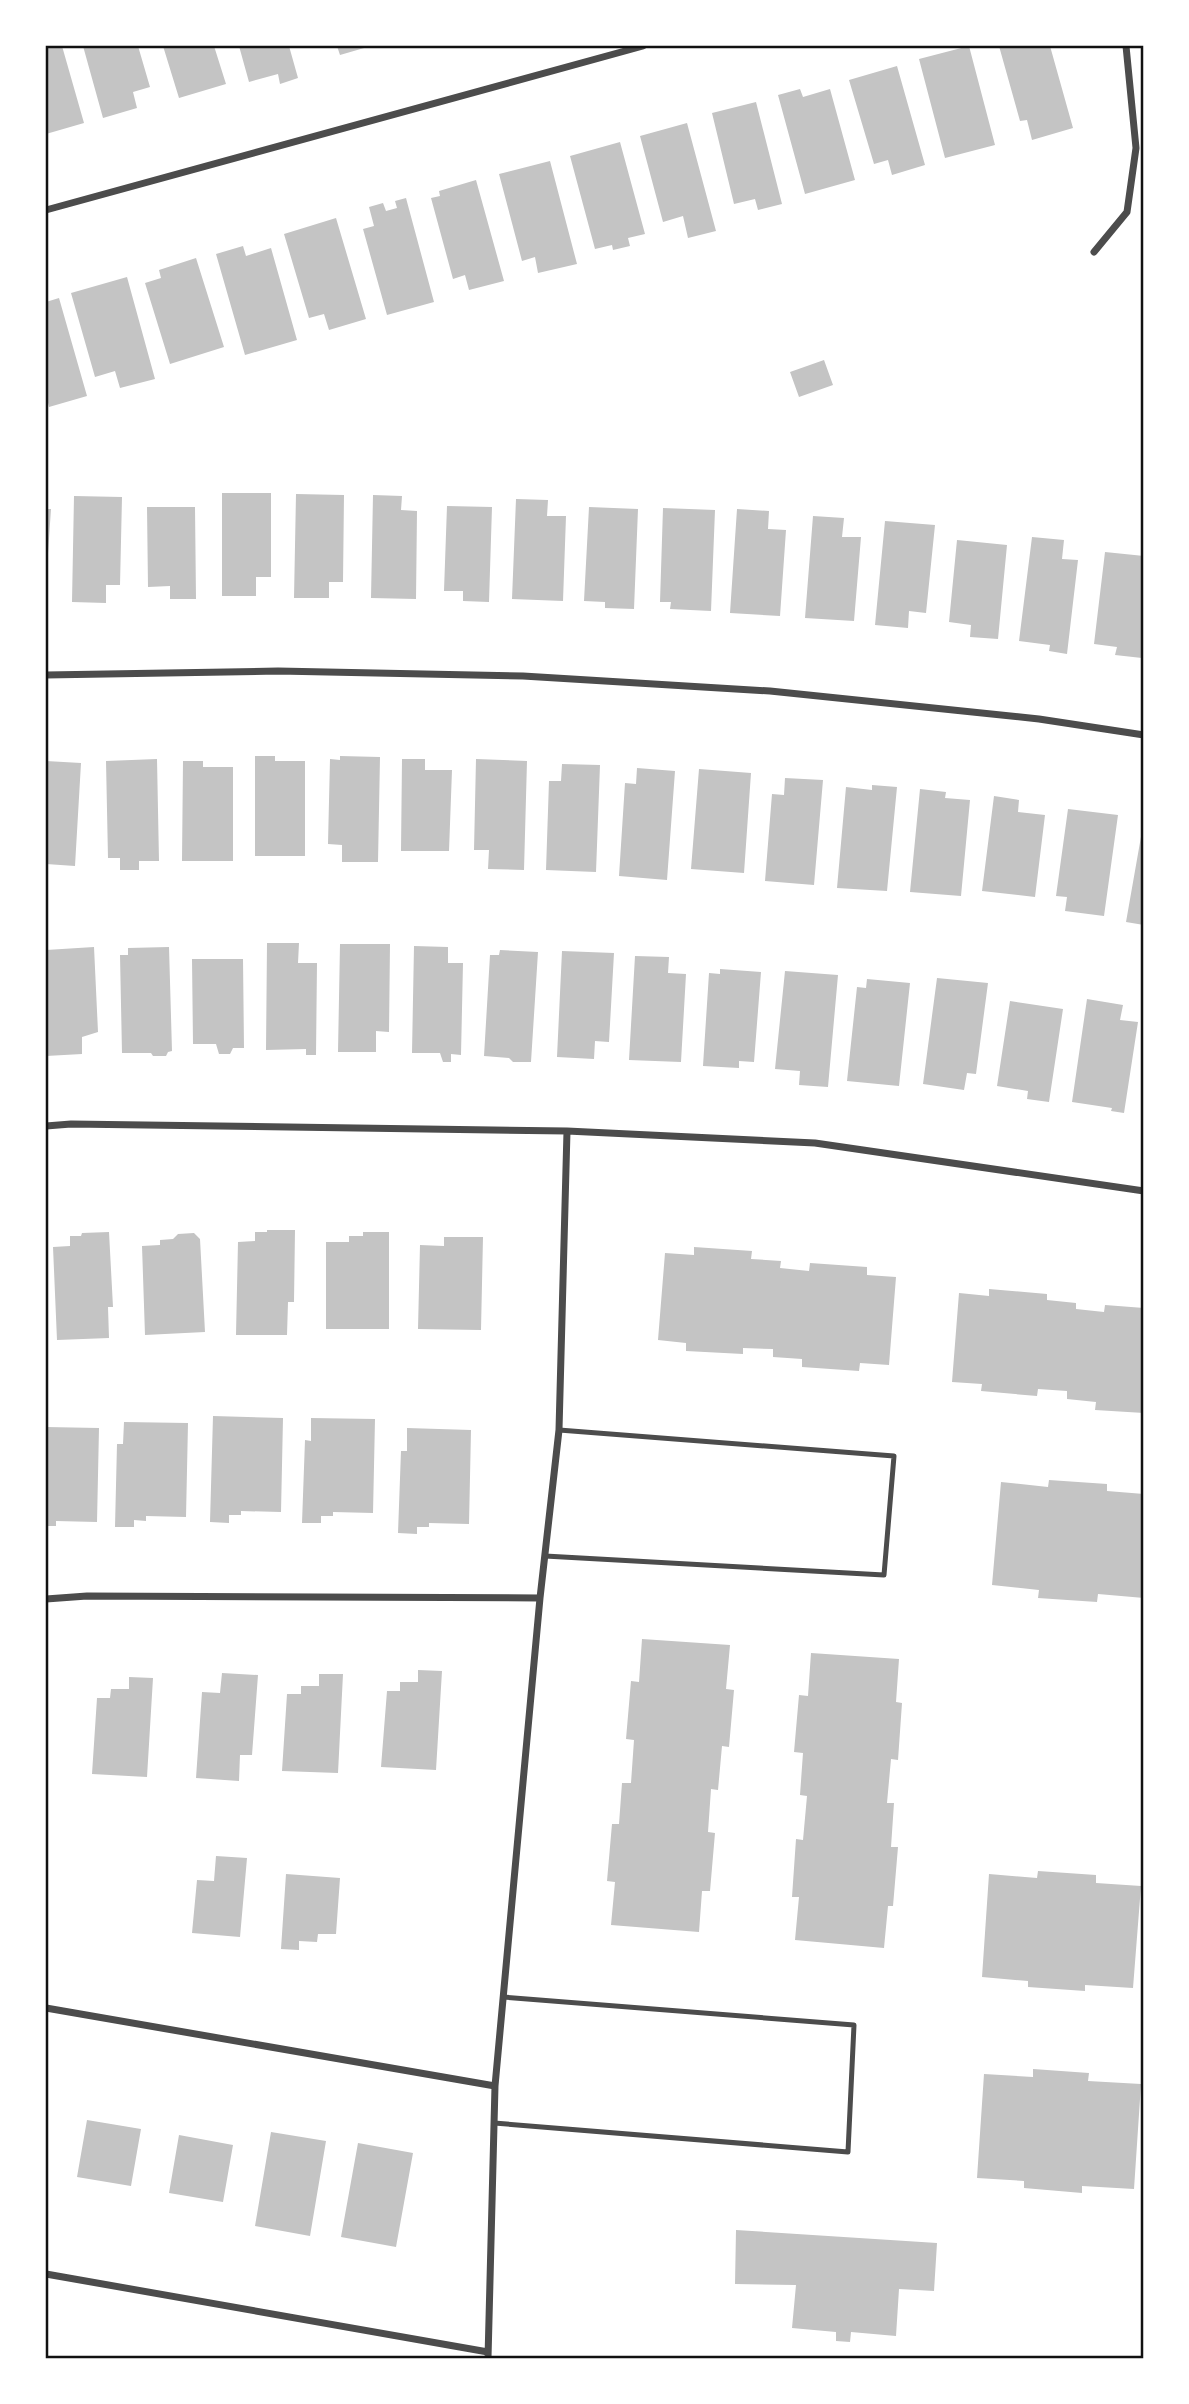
<svg xmlns="http://www.w3.org/2000/svg" width="1189" height="2404" font-family="'PT Sans',sans-serif">
<style>
.building{fill:#c4c4c4}
.lines{fill:none;stroke-linecap:round;stroke-linejoin:round}
.service{stroke:#4c4c4c;stroke-width:5}
.minor{stroke:#4c4c4c;stroke-width:7}
.neatline{fill:none;stroke:#111;stroke-width:2.5}
</style>
<rect width="100%" height="100%" fill="#fff"/>
<path class="building" d="M46,46H62L84,123L46,134Z
M83,46H138L150,87L133,92L137,108L103,118Z
M163,46H214L226,84L179,98Z
M239,46H289L298,78L280,84L278,74L249,82Z
M337,46H371L340,55Z
M969,46L995,145L945,158L919,59Z
M999,46H1050L1073,128L1032,140L1027,120L1020,121Z
M897,66L925,165L892,175L888,160L874,164L849,80Z
M800,89L803,97L830,89L855,180L805,194L778,95Z
M756,102L782,204L758,210L755,199L734,204L712,113Z
M687,123L716,231L688,238L683,216L663,222L640,136Z
M620,142L645,234L628,238L630,246L613,250L612,245L595,249L570,156Z
M550,161L577,264L538,273L535,257L522,261L499,174Z
M476,180L504,281L469,290L465,275L453,279L431,198L440,196L439,191Z
M406,198L434,302L387,315L363,229L374,226L369,207L383,203L386,211L397,208L395,201Z
M336,218L366,319L329,330L324,314L309,318L284,234Z
M243,246L246,256L271,248L297,340L245,355L216,254Z
M196,258L224,347L170,364L145,283L161,278L159,270Z
M127,277L155,379L120,388L115,371L95,377L71,293Z
M59,298L87,396L49,407L46,394V302Z
M824,360L833,385L799,397L790,372Z
M222,493H271V577H256V596H222Z
M296,494L344,495L343,582H329V598H294Z
M373,495L402,496L401,510L417,511L416,599L371,598Z
M74,496L122,497L120,585H106V603L72,602Z
M516,499L548,500L547,516H566L563,601L512,599Z
M447,506L492,507L489,602L463,601V591H444Z
M147,507H195L196,599H170V586L148,587Z
M589,507L638,509L634,609L605,608V602L584,601Z
M663,508L715,510L711,611L670,609L671,602H660Z
M46,509H51L48,553H46Z
M737,509L769,511L768,529L786,530L780,616L730,613Z
M813,516L844,518L842,537H861L854,621L805,618Z
M885,521L935,525L926,613L909,611L908,628L875,625Z
M1032,537L1064,540L1062,559L1078,560L1067,654L1049,651L1050,645L1019,641Z
M957,540L1007,545L998,639L970,637L971,625L949,622Z
M1105,552L1144,556L1142,658L1115,655L1117,647L1094,644Z
M255,756H275V761H305V856H255Z
M340,756L380,757L378,862H342V845L328,844L330,759L340,760Z
M157,759L159,861H139V870H120V858H108L106,761Z
M402,759H425V770H452L449,851H401Z
M476,759L527,761L524,870L488,869L489,850H474Z
M46,761L81,763L75,866L46,864Z
M183,761H203V767H233V861H182Z
M562,764L600,765L596,872L546,870L549,781H561Z
M637,768L675,771L667,880L619,876L625,783L636,784Z
M699,769L751,773L744,873L691,869Z
M785,778L823,780L814,885L765,881L772,794L784,795Z
M872,785L897,787L887,891L837,888L846,787L872,790Z
M920,789L946,792L945,798L970,800L961,896L910,892Z
M994,796L1019,800L1018,812L1045,815L1035,897L982,891Z
M1068,809L1118,815L1104,916L1065,911L1067,897L1056,896Z
M1142,831H1144V925L1126,922Z
M267,943H299L298,963H317L316,1055H306V1049L266,1050Z
M340,944H390L389,1032L376,1031V1052H338Z
M414,946L448,947V963H463L461,1055L451,1054V1062H443L440,1053H412Z
M94,947L98,1032L82,1037V1054L46,1056V950Z
M169,947L172,1051L168,1052L166,1056H153L151,1053H122L120,955H128V948Z
M500,950L538,952L531,1062H513L509,1058L484,1056L490,955H499Z
M562,951L614,953L609,1042L595,1041L594,1059L557,1057Z
M635,956L669,957L668,973L686,974L681,1062L629,1060Z
M192,959H243L244,1048H233L230,1054H219L216,1044H193Z
M720,969L761,972L754,1062L739,1061V1068L703,1066L709,973L720,974Z
M785,971L838,975L828,1087L799,1085L800,1071L775,1069Z
M937,978L988,983L976,1074L967,1073L964,1090L923,1084Z
M867,979L910,983L899,1086L847,1081L857,987L866,988Z
M1087,999L1123,1005L1120,1020L1138,1022L1124,1113L1111,1111L1112,1108L1072,1102Z
M1010,1001L1063,1009L1049,1102L1027,1099L1028,1091L997,1086Z
M267,1230H295L294,1302H288L287,1335H236L238,1242L255,1241V1232H267Z
M109,1232L113,1307H108L109,1338L57,1340L53,1247L70,1246V1236H81L82,1233Z
M363,1232H389V1329H326V1242H349V1236H363Z
M194,1233L200,1239L205,1332L145,1335L142,1246L160,1245V1240L173,1239L178,1234Z
M444,1237H483L481,1330L418,1329L420,1245L444,1246Z
M694,1247L752,1251L751,1259L781,1261L780,1268L809,1271L810,1263L867,1267V1275L896,1277L889,1365L860,1363L859,1371L802,1367V1359L773,1357V1349L743,1348V1354L686,1351V1343L658,1340L665,1253L694,1255Z
M989,1289L1047,1294V1300L1076,1303V1309L1104,1312L1105,1305L1144,1308V1413L1095,1410L1096,1402L1067,1399V1391L1038,1389L1037,1396L981,1391L982,1384L952,1382L959,1293L989,1296Z
M213,1416L283,1418L281,1512L241,1511V1515H229V1523L210,1522Z
M311,1418L375,1419L373,1513L333,1512V1516H321V1523H302L305,1440L311,1441Z
M124,1422L188,1423L186,1517L146,1516V1521L134,1520V1527H115L117,1444H123Z
M46,1427L99,1428L97,1522L56,1521V1526H46Z
M407,1428L471,1430L469,1524L429,1523V1527H417V1534L398,1533L401,1451H407Z
M1049,1480L1107,1484V1491L1144,1494V1598L1098,1594L1097,1602L1038,1598L1039,1590L992,1585L1001,1482L1048,1487Z
M642,1639L730,1645L726,1689L734,1690L729,1747L722,1746L718,1790L711,1789L708,1832L715,1833L710,1891H702L699,1932L611,1925L615,1882L607,1881L612,1824H619L622,1783H631L634,1740L626,1739L631,1681L639,1682Z
M811,1653L899,1659L896,1702L902,1703L898,1760L891,1759L887,1803H894L891,1847H898L893,1906H888L884,1948L795,1940L799,1897H792L796,1839L803,1840L807,1796L800,1795L803,1753L794,1752L799,1695L808,1696Z
M418,1670L442,1671L436,1770L381,1767L387,1691H400V1682H418Z
M222,1673L258,1675L252,1755H240L239,1781L196,1778L202,1692L220,1693Z
M319,1674H343L338,1773L282,1771L287,1694H301V1686H319Z
M129,1677L153,1678L147,1777L92,1774L97,1698H110L111,1689H129Z
M216,1856L247,1858L240,1937L192,1933L197,1880L214,1881Z
M1038,1871L1096,1875V1883L1141,1886L1133,1988L1085,1985V1991L1028,1987V1981L982,1977L989,1874L1037,1878Z
M286,1874L340,1878L336,1934H318L317,1942L299,1941V1950L281,1949Z
M1033,2069L1089,2073L1088,2081L1141,2084L1134,2189L1082,2186V2193L1024,2188V2181L977,2178L984,2074L1033,2077Z
M87,2120L141,2129L131,2186L77,2177Z
M271,2132L326,2141L310,2236L255,2226Z
M179,2135L233,2145L223,2202L169,2193Z
M358,2143L413,2153L396,2247L341,2237Z
M736,2230L937,2243L934,2291L899,2289L896,2336L851,2332L850,2342L836,2341V2332L792,2328L796,2285L735,2284Z"/>
<g class="lines">
<path class="service" d="M545,1556L884,1575L894,1456L559,1430
M494,2123L848,2152L854,2025L503,1997"/>
<path class="minor" d="M46,210L643,46
M1094,252L1127,212L1136,148L1126,46
M46,675L278,671L523,676L770,691L1039,719L1144,735
M46,1126L71,1124L567,1131L815,1143L1144,1191
M46,1599L87,1596L540,1598
M46,2008L495,2086
M46,2274L488,2352
M488,2358L495,2086L540,1598L559,1430L567,1131"/>
</g>
<rect width="1189" height="2404" fill="none" stroke="#ffffff" stroke-width="94"/>
<rect x="47" y="47" width="1095" height="2310" class="neatline"/>
</svg>
